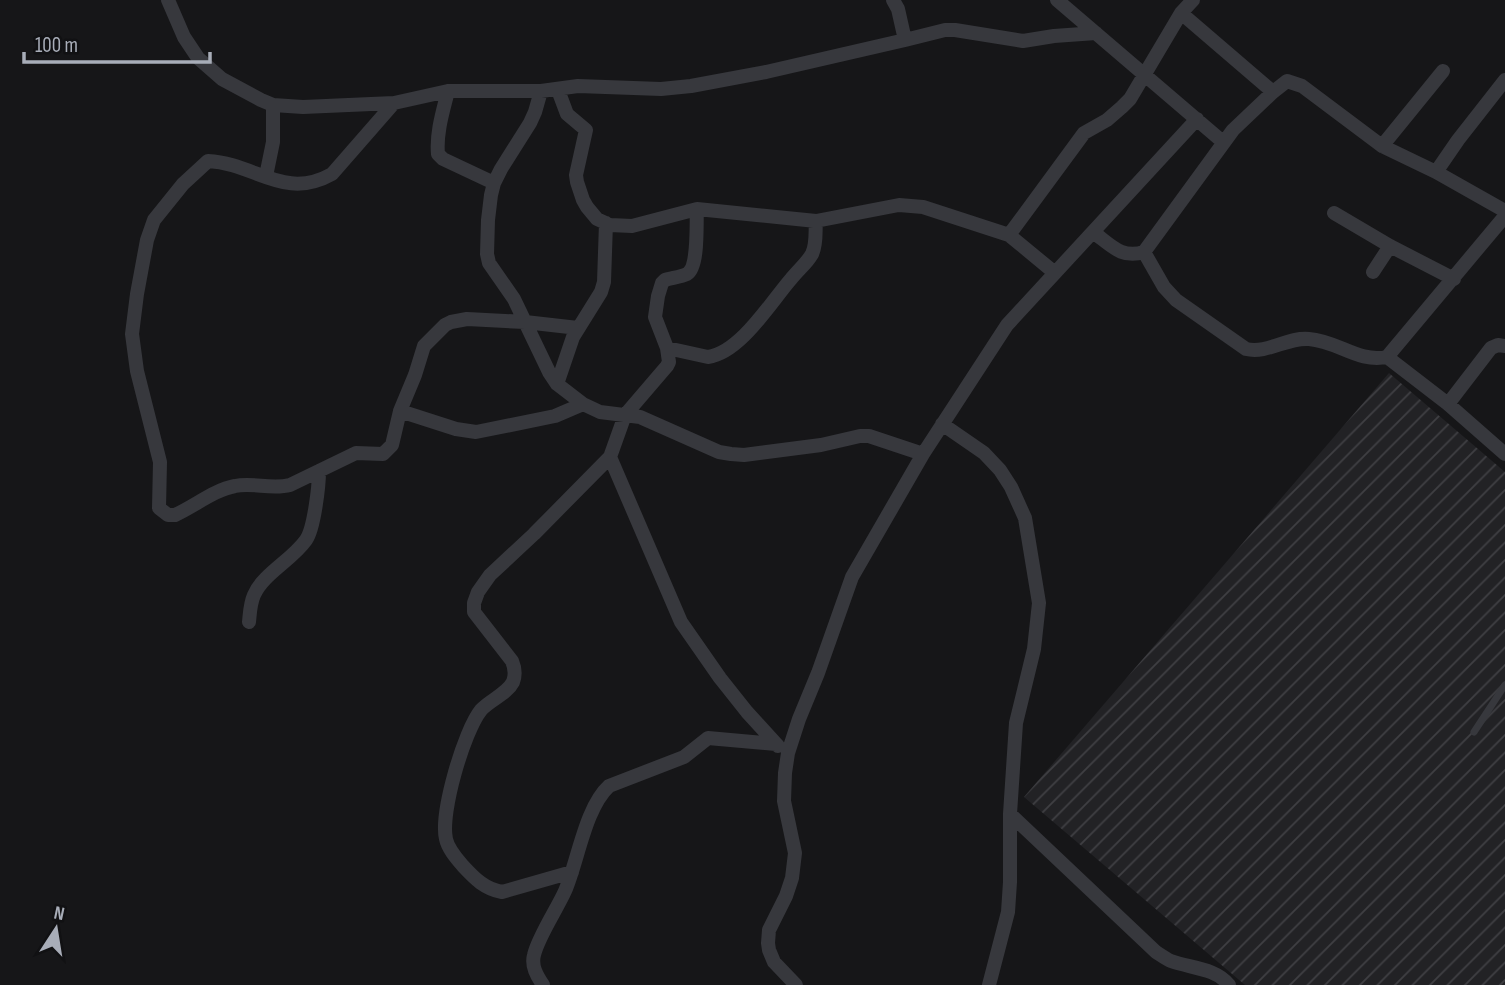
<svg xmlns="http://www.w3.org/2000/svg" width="1505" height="985" font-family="'Sofia Sans Condensed',sans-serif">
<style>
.industrial{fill:url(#industrial-furrows)}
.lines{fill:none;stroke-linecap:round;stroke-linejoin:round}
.service{stroke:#37383d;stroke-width:7}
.minor{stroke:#37383d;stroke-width:14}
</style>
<defs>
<pattern id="industrial-furrows" width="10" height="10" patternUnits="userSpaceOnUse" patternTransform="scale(1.75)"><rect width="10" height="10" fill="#222225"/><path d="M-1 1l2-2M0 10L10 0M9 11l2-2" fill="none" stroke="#3f3f43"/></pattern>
</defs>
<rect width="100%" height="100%" fill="#161618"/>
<path class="industrial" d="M1389,373L1505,472V985H1245L1024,797Z"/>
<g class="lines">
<path class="service" d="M1474,732L1505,685"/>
<path class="minor" d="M168,0L184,37L198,58L222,79L261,100L273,105L303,107L394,103L448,91H541L578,86L661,89L691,86L766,72L905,40
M893,0L898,9L905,40L945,30H955L1023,41L1054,36L1096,33
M1057,0L1223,142
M1181,13L1273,92
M558,90L567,114L586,130L576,175L577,182L583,200L587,207L597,219L610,225L632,226L697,209L816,221L899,205L923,207L1009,235L1055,273
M448,91C443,111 436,133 438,154L443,159L494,183
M541,91L535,112L530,123L501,169L494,183L491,195L488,220L487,254L489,263L514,299L549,372L557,384L583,404L600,412L640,417L719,452L731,454L744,455L821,445L860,436H869L923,454
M394,103L332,174C284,201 255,163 208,161L183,184L154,220L147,240L137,294L132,334L137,371L160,462L159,508L168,515H175C195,506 214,490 235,486C253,482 271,490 290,485L356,453L383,454L392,445L400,411L415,375L424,346L445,325L451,322L467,319L525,322L578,328
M1382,146L1443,71
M1436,172L1458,140L1505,80
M266,176L273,142V105
M1334,213L1390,246L1454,279
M1093,232C1111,245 1121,259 1144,252L1233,130L1273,92L1287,81L1302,86L1382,146L1436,172L1505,211
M1009,235L1084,133L1107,120L1122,107L1130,99L1181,13L1193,0
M1144,252L1164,287L1176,300L1246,349C1268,354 1287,337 1309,339C1338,341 1358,363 1387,357L1505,216
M1373,272L1390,246
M667,348L708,357C740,353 771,302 791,279C798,270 807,263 812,254C817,244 815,231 816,221
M1387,357L1448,404L1505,454
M557,384L573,337L601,292L604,282L606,223
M1448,404L1491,348L1498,345L1505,346
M400,411L456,429L476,432L555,416L583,404
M942,424L984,453L1000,470L1011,487L1025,518L1039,603L1034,649L1016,723L1010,814V882L1008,912L989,985
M610,457L681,622L720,678L747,712L778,746
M249,622C250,613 250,604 254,595C263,574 292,560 306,540C314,529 319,486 319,471
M1010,814L1156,952C1161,955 1166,959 1171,961C1190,968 1216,968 1229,985
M572,872L502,892C485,889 475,879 463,866C457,859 448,849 446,839C440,813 464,731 481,710C490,700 507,694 513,682C516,674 515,668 512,661L474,612V603L478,592L490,575L534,534L610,457L625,415L667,366L669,362L667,348L655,317L658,296L662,283L665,280C671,278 681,277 687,274C699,267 696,223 697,209
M543,985C537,976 531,966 534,955C538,937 557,909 565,891C578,861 585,808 609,786L684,757L708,738L776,744
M796,985L774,962L769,950L768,943L769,930L786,896L792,878L795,853L784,801L785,773L788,753L799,719L818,673L852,577L923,454L1007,325L1197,119"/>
</g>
<g transform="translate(56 929) rotate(12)" stroke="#111113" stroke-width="5" paint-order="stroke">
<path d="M0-5L12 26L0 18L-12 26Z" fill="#a8adb8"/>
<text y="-10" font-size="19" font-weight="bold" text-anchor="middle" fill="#a8adb8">N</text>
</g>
<path d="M24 52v10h186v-10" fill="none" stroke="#a8adb8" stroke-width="3.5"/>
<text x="35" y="52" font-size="21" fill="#a8adb8" stroke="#111113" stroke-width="5" paint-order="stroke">100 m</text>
</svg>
